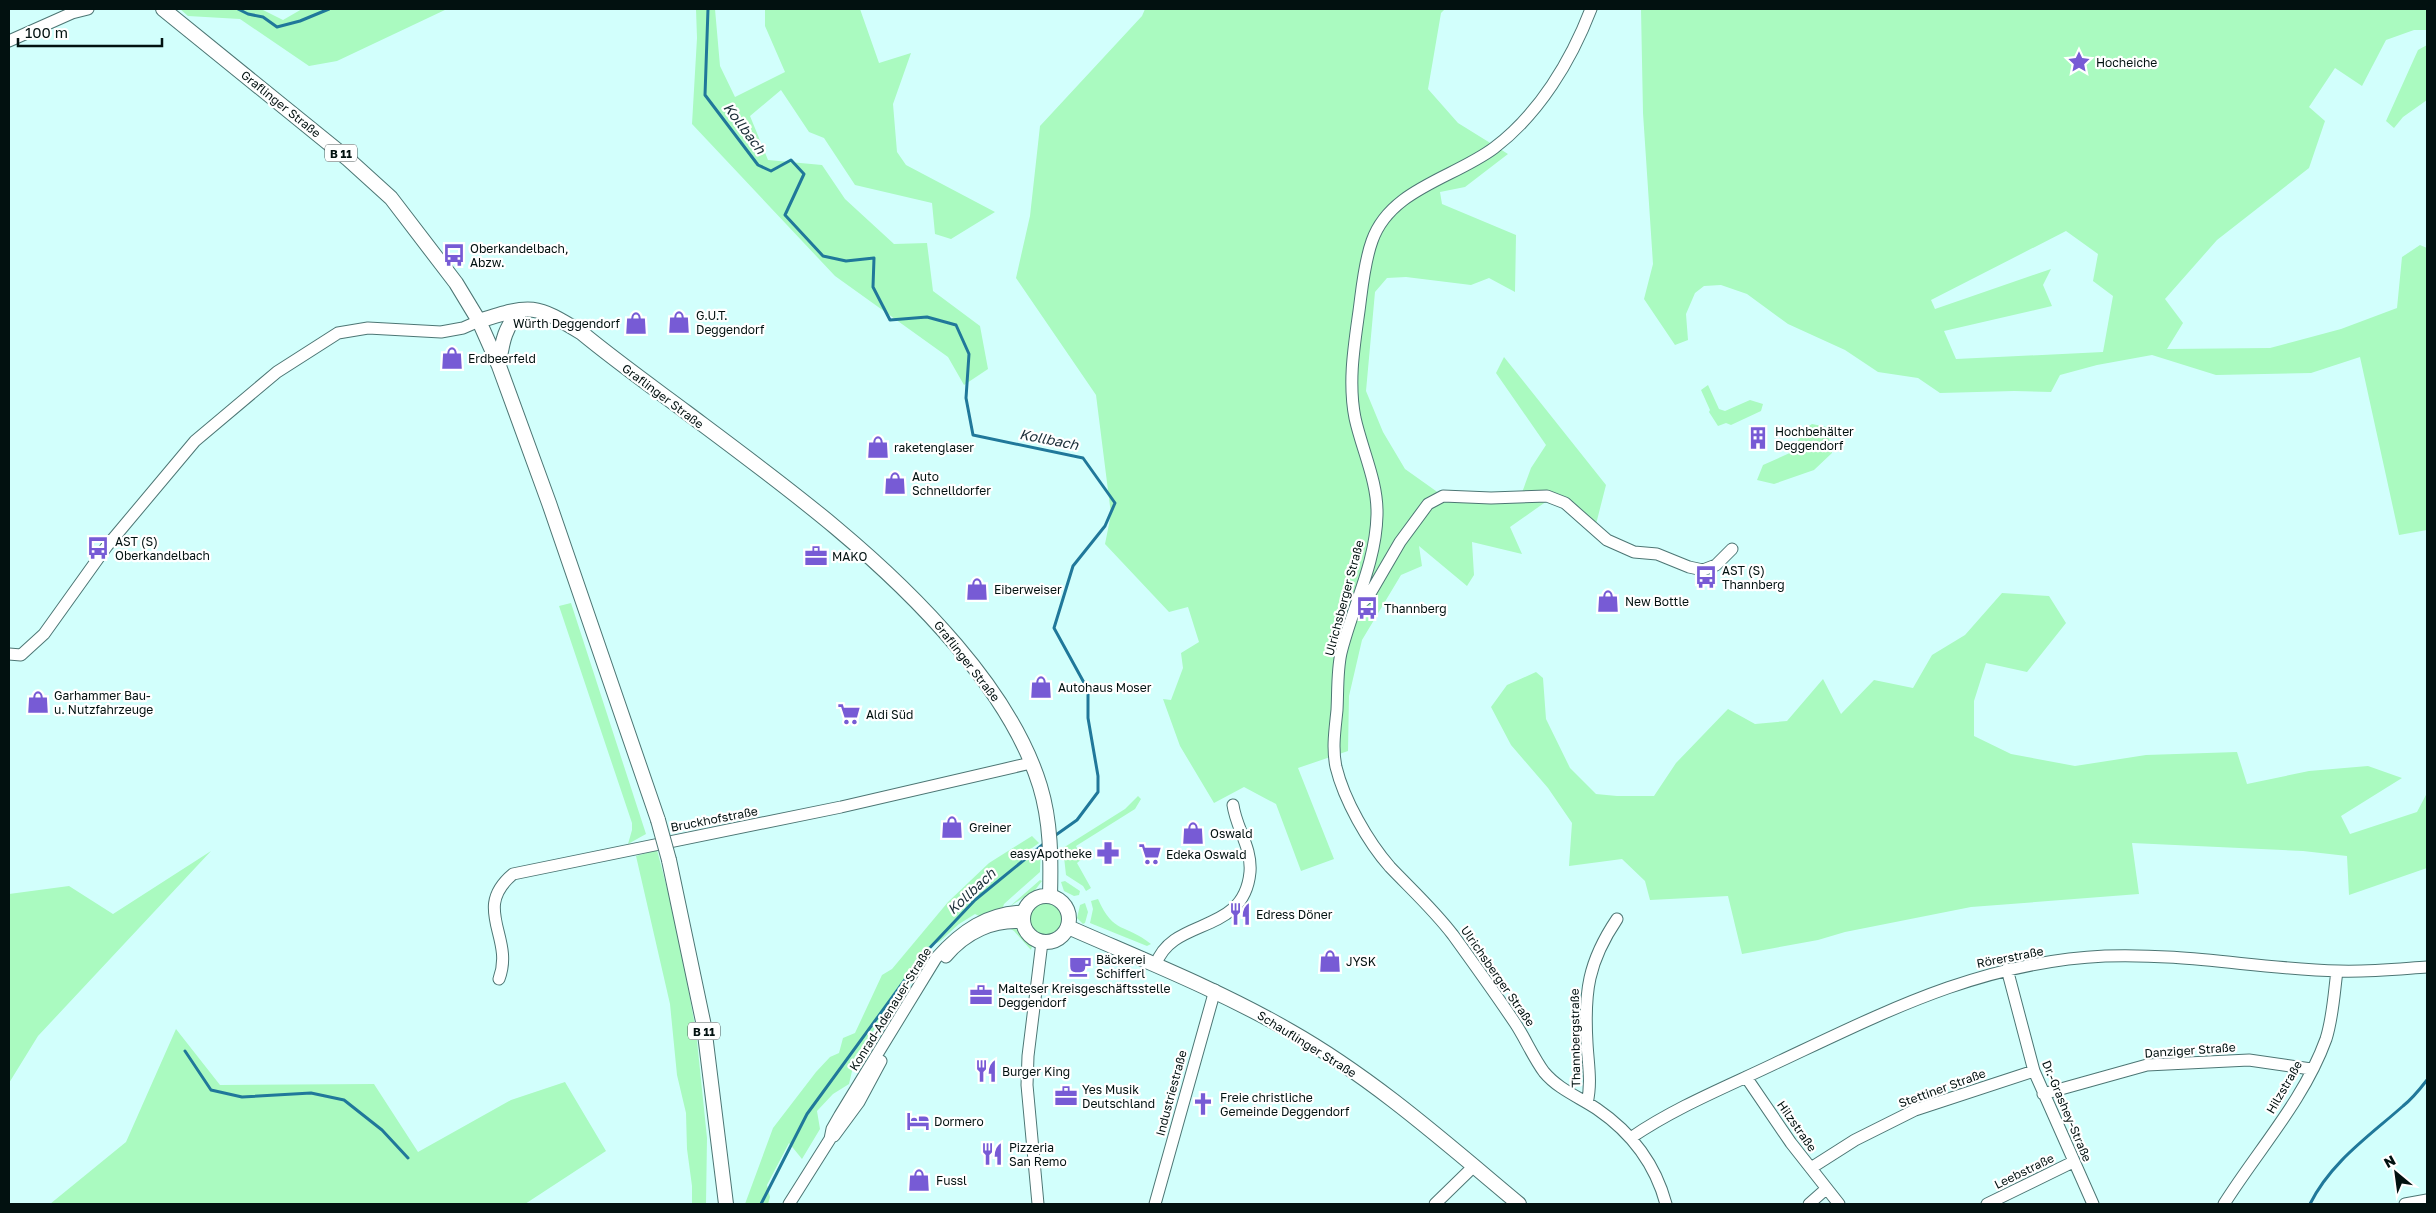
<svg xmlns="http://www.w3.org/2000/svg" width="2436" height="1213" font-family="'Golos Text',sans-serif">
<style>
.green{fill:#aafac0;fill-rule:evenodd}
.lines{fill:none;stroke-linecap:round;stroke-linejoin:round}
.stream{stroke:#20789a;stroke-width:3}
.minor-casing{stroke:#4d7674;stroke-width:13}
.major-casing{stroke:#4d7674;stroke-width:16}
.minor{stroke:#fff;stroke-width:11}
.major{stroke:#fff;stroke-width:14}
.major-bridge-casing{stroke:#4d7674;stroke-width:16;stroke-linecap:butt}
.major-bridge{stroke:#fff;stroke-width:14}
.labels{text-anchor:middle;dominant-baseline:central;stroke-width:4.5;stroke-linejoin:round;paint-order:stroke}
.shield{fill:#fff;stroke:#4e5858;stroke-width:1}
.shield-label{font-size:11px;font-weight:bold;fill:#021110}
.poi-label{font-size:12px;fill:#021110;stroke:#fff;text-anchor:start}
.street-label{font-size:12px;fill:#021110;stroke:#fff}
.water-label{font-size:14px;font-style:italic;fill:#1a2d37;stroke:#fff}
</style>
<rect width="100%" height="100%" fill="#d2fffc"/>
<path class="green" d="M180,9H261L283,20L302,9H447L337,61L309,66L240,19L188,16Z
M696,9H715L720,66L735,97L785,72L765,26V9H860L879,63L911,53L893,104L897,152L906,165L995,212L951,239L935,234L932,203L855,185L824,138L809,132L781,90L750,116L768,160L822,165L845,199L894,244L927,243L933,291L980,326L988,369L964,385L948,357L835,276L692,124L697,38Z
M1145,9H1445L1441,13L1428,89L1458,123L1508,154L1465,187L1440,192L1442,204L1516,235L1515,292L1489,278L1471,285L1406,277L1387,278L1375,292L1366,391L1383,432L1405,469L1443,496L1520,498L1531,468L1546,445L1496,373L1504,357L1606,485L1595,528L1562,504L1547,501L1510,527L1522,554L1472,542L1474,575L1467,586L1419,546L1422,566L1401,575L1362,640L1349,696L1348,751L1298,768L1334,859L1301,871L1276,804L1244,787L1214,803L1180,746L1163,699L1171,700L1183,668L1181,653L1199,642L1188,607L1169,612L1105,544L1111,514L1096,395L1016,278L1030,216L1040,126L1142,16Z
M1641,9H2427V30H2414L2386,40L2362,86L2335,68L2309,107L2325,121L2309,168L2217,240L2165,299L2183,323L2167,349L2270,348L2341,329L2397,308L2402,257L2420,245L2427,248V530L2399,535L2360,357L2311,373L2216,375L2152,355L2097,365L2060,375L2051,392L2014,391L1940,393L1918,378L1878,372L1845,350L1788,324L1747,294L1721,285L1704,286L1695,293L1686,314L1688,340L1675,345L1644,299L1653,264L1643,113ZM2066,231L2098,254L2093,281L2113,296L2103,352L1956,359L1944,331L2052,306L2043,285L2051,269L1935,309L1931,300Z
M2427,45V100L2403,117L2394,128L2386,121L2418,50Z
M1708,385L1719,409L1725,411L1750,400L1763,404L1761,411L1731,425L1726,423L1718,426L1709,412L1710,410L1701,390Z
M1812,424L1827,427L1832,453L1814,470L1774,484L1757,480L1763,465L1792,452L1804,429Z
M2002,593L2049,596L2066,623L2027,672L1986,663L1974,701V736L2011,754L2075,766L2146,755L2237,752L2247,784L2309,771L2368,766L2402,778L2341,816L2350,834L2417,812L2427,793V868L2349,895L2347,856L2303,851L2132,843L2139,894L1971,907L1845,932L1818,940L1742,954L1728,896L1650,900L1645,881L1622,859L1569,866L1572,823L1548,788L1511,745L1491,707L1507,685L1536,672L1543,678L1546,719L1570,768L1596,794L1617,796H1654L1676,763L1728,709L1755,724L1787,721L1823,679L1841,714L1874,680L1913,688L1932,655L1965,635Z
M571,603L646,834L628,844L632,830V823L559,606Z
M1138,796L1141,799L1135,809L1076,846L1082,859L1077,863L1091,888L1086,891L1083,886L1066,875L1063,848L1125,809Z
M1032,836L1039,843L1025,853L1021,863L1041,848L1040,872L1004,904L1003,907L979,916L975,914L959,924L939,942L926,948L913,966L895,999L873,1031L869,1045L856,1054L849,1084L833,1094L817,1111L820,1129L802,1159L789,1143L767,1185L770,1197L768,1204H745L773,1128L816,1072L830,1057L839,1053L843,1038L855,1033L882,975L892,969L948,902L989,863Z
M657,850L676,922L696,1031L707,1138L706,1204H692V1186L687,1149L686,1113L677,1075L670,1004L636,856Z
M211,851L38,1036L9,1083V894L69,886L113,914Z
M1040,880L1042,881L1035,890L1009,907Z
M1065,881L1080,891L1079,895L1074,896L1064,891L1061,882Z
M1098,899C1114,935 1125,923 1151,944L1147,946L1090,923L1093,909L1091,901Z
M1029 918a17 17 0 1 1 34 0a17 17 0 1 1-34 0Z
M1085,903L1088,912L1085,923L1083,924L1077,918L1080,905Z
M1009,928H1018L1032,946L1031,950L1014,931Z
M176,1029L220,1085L374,1084L418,1152L511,1100L565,1082L606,1151L525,1204H50L126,1142Z"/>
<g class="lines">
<path class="stream" d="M238,9L248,14L263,17L277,27L300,21L329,9
M708,9L705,95L758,165L771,171L791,160L804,174L785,215L823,256L846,261L874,258L873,287L890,320L927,317L956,325L969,354L966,398L973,435L1083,458L1115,503L1105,526L1073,566L1054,628L1088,690V718L1098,776V792L1077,820L1053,837
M185,1051L211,1090L242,1097L311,1093L344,1100L382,1130L408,1158
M761,1204L807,1114L923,955L975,900L1046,842
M2310,1204C2331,1162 2368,1137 2403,1106C2412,1099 2420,1089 2427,1080"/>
<defs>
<path id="minor" d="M1591,9C1571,61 1539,114 1494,148C1454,178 1390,189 1372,241C1364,263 1362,289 1359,311C1354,347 1348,382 1355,418C1362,450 1378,482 1377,515C1376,563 1352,608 1341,653C1337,671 1338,692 1337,710C1335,730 1332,748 1336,767C1344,800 1368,842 1390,867C1412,890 1434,910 1453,935C1474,964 1495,993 1515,1023C1525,1038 1533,1057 1544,1072C1558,1089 1579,1097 1597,1109C1632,1133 1655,1163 1666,1204
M9,41L72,13L88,9
M1357,607L1368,597L1400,542L1428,504L1443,496L1491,498L1547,496L1565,503L1607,540L1634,552L1657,554L1689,567L1703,570L1716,565L1732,549
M9,654L21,655L44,634L107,546L195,441L277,372L338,333L368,328L441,332L463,328L479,321
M946,957C966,933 994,920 1024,923
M1156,964C1173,916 1244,936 1250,872C1252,847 1236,828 1233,805
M2007,969L2034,1071L2093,1204
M499,979C515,937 471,909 513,874L841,807L1031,763
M1746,1077L1791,1143L1839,1204
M2043,1094L2147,1065L2249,1060L2311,1069
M1587,1103C1592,1083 1588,1063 1587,1043C1584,992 1588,962 1617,919
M834,1136L859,1102L881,1061
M1632,1137C1676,1107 1726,1087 1774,1064C1885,1012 1980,962 2105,956C2185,953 2261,969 2339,971C2369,972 2398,969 2427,967
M1811,1168L1855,1140L1915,1110L2034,1071
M789,1204L830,1139L832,1129L840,1115L936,958C961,930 987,912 1025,911
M1038,1204L1027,1085L1028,1056L1042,942
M1155,1204L1215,990
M1435,1204L1474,1166
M1809,1204L1826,1189
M1987,1204L2073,1162
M2224,1204C2258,1150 2304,1100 2326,1039C2333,1017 2334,993 2337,971
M2405,1204L2427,1200"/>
<path id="major" d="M163,9L348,159L391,198L456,283L479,321L499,366L549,503L658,820
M479,321C532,304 535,304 582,333C616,361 651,386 686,412C781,483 879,554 956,645C991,686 1024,734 1040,786C1051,822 1051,859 1050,896
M499,364C502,342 505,325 522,310
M669,860L704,1026L726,1204
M1023 919a23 23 0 1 1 46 0a23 23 0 1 1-46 0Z
M1068,927C1143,960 1219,990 1290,1031C1373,1078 1446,1143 1519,1204"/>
</defs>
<use href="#minor" class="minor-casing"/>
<use href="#major" class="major-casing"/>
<use href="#minor" class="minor"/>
<use href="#major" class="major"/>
<defs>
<path id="major-bridge" d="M658,820L669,860"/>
</defs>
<use href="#major-bridge" class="major-bridge-casing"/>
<use href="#major-bridge" class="major-bridge"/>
</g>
<defs>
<symbol id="sight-bare" viewBox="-9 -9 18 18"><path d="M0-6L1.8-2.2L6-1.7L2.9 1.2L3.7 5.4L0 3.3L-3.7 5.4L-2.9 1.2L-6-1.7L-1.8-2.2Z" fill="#775bd5" stroke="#fff" stroke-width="2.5" paint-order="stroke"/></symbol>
<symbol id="bus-bare" viewBox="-9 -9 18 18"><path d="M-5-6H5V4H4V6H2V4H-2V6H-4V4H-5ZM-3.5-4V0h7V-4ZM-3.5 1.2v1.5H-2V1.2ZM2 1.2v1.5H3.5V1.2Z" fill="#775bd5" stroke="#fff" stroke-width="2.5" paint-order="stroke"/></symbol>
<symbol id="shop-bare" viewBox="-9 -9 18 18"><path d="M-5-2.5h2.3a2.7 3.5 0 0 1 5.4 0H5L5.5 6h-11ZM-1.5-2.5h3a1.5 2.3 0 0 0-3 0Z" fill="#775bd5" stroke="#fff" stroke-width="2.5" paint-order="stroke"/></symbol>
<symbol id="building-bare" viewBox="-9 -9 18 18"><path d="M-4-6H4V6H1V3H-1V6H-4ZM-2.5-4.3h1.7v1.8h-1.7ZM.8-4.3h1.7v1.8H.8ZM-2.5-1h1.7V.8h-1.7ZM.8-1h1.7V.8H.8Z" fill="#775bd5" stroke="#fff" stroke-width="2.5" paint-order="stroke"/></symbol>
<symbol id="office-bare" viewBox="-9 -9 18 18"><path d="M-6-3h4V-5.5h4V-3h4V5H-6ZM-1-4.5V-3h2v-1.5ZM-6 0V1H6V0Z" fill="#775bd5" stroke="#fff" stroke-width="2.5" paint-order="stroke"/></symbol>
<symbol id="supermarket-bare" viewBox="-9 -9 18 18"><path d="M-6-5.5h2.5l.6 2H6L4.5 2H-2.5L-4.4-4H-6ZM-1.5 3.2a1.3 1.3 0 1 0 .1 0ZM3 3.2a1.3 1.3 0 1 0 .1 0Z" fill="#775bd5" stroke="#fff" stroke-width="2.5" paint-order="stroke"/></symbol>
<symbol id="pharmacy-bare" viewBox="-9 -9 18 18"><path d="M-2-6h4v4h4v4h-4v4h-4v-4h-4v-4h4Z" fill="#775bd5" stroke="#fff" stroke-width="2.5" paint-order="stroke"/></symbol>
<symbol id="restaurant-bare" viewBox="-9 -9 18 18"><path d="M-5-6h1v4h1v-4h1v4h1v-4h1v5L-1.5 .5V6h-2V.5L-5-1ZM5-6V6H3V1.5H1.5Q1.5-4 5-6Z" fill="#775bd5" stroke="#fff" stroke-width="2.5" paint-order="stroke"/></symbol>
<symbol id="cafe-bare" viewBox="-9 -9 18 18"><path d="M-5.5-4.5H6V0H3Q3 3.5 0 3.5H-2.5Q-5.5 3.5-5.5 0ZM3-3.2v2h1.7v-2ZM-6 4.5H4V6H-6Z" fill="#775bd5" stroke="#fff" stroke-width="2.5" paint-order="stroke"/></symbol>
<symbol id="church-bare" viewBox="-9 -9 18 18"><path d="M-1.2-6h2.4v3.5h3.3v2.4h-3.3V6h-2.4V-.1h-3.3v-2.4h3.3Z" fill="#775bd5" stroke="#fff" stroke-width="2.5" paint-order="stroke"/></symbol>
<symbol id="hotel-bare" viewBox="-9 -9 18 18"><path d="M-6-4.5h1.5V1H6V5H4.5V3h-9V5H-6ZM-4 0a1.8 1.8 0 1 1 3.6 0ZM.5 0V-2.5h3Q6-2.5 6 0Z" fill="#775bd5" stroke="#fff" stroke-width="2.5" paint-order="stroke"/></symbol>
</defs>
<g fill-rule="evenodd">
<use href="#sight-bare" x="2063" y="46" width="32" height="32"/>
<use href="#bus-bare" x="438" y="239" width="32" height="32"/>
<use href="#shop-bare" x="663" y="306" width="32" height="32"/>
<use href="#shop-bare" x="620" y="307" width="32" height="32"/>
<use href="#shop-bare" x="436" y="342" width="32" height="32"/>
<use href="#building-bare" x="1742" y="422" width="32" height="32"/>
<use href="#shop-bare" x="862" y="431" width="32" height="32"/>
<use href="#shop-bare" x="879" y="467" width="32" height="32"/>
<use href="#bus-bare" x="82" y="532" width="32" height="32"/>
<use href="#office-bare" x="800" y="540" width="32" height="32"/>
<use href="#bus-bare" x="1690" y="561" width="32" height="32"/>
<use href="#shop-bare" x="961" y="573" width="32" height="32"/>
<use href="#shop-bare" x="1592" y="585" width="32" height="32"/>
<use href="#bus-bare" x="1351" y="592" width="32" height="32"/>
<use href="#shop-bare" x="1025" y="671" width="32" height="32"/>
<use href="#shop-bare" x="22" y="686" width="32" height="32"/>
<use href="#supermarket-bare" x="833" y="698" width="32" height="32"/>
<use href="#shop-bare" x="936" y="811" width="32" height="32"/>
<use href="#shop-bare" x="1177" y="817" width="32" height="32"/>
<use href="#pharmacy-bare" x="1092" y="837" width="32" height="32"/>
<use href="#supermarket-bare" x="1134" y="838" width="32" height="32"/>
<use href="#restaurant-bare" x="1224" y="898" width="32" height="32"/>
<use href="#shop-bare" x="1314" y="945" width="32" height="32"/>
<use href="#cafe-bare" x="1064" y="950" width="32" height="32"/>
<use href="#office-bare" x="965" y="979" width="32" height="32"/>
<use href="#restaurant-bare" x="970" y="1055" width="32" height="32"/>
<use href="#office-bare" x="1050" y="1080" width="32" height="32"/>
<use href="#church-bare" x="1187" y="1088" width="32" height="32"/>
<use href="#hotel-bare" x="902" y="1105" width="32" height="32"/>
<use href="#restaurant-bare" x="976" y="1138" width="32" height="32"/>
<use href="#shop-bare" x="903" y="1164" width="32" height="32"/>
</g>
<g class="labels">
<g class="shield">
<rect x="325" y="144.5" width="32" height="17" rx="4"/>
<rect x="688" y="1022.5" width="32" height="17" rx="4"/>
</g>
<g class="shield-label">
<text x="341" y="153">B 11</text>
<text x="704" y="1031">B 11</text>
</g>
<g class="poi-label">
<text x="2096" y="62">Hocheiche</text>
<text x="470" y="248">Oberkandelbach,<tspan x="470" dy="14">Abzw.</tspan></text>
<text x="696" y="315">G.U.T.<tspan x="696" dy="14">Deggendorf</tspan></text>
<text x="620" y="323" text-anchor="end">Würth Deggendorf</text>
<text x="468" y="358">Erdbeerfeld</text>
<text x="1775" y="431">Hochbehälter<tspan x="1775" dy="14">Deggendorf</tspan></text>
<text x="894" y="447">raketenglaser</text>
<text x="912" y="476">Auto<tspan x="912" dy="14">Schnelldorfer</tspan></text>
<text x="115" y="541">AST (S)<tspan x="115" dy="14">Oberkandelbach</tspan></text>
<text x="832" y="556">MAKO</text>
<text x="1722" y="570">AST (S)<tspan x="1722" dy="14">Thannberg</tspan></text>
<text x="994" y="589">Eiberweiser</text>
<text x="1625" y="601">New Bottle</text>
<text x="1384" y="608">Thannberg</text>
<text x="1058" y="687">Autohaus Moser</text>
<text x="54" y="695">Garhammer Bau-<tspan x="54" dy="14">u. Nutzfahrzeuge</tspan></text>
<text x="866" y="714">Aldi Süd</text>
<text x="969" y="827">Greiner</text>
<text x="1210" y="833">Oswald</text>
<text x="1092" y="853" text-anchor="end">easyApotheke</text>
<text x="1166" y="854">Edeka Oswald</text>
<text x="1256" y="914">Edress Döner</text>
<text x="1096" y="959">Bäckerei<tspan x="1096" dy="14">Schifferl</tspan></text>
<text x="1346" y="961">JYSK</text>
<text x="998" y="988">Malteser Kreisgeschäftsstelle<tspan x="998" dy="14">Deggendorf</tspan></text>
<text x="1002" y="1071">Burger King</text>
<text x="1082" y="1089">Yes Musik<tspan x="1082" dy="14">Deutschland</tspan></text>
<text x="1220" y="1097">Freie christliche<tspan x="1220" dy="14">Gemeinde Deggendorf</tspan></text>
<text x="934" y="1121">Dormero</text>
<text x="1009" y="1147">Pizzeria<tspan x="1009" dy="14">San Remo</tspan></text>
<text x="936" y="1180">Fussl</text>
</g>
<g class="street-label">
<text transform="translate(281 104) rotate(39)">Graflinger Straße</text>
<text transform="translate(663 396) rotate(37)">Graflinger Straße</text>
<text transform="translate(1344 598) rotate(-75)">Ulrichsberger Straße</text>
<text transform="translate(967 661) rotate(52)">Graflinger Straße</text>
<text transform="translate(714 819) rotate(-11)">Bruckhofstraße</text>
<text transform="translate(2010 957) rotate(-11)">Rörerstraße</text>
<text transform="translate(1498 976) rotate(55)">Ulrichsberger Straße</text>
<text transform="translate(890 1009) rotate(-58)">Konrad-Adenauer-Straße</text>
<text transform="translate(1575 1038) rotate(-91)">Thannbergstraße</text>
<text transform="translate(1307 1044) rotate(32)">Schauflinger Straße</text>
<text transform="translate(2190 1050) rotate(-4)">Danziger Straße</text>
<text transform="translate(2284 1087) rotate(-60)">Hilzstraße</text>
<text transform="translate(1942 1088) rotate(-20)">Stettiner Straße</text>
<text transform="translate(1171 1093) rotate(-75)">Industriestraße</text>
<text transform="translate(2067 1111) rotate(67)">Dr.-Grashey-Straße</text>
<text transform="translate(1797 1126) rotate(55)">Hilzstraße</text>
<text transform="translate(2024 1171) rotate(-26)">Leebstraße</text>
</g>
<g class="water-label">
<text transform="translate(745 128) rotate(53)">Kollbach</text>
<text transform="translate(1049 439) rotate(11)">Kollbach</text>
<text transform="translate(971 891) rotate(-43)">Kollbach</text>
</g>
</g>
<rect width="2436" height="1213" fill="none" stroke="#021110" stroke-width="20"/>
<g transform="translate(2396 1173) rotate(331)" stroke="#ffffff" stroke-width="4" paint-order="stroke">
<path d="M0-4L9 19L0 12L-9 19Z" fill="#021110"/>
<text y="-8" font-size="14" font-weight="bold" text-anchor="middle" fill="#021110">N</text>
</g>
<path d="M18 38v8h144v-8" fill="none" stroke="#021110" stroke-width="2.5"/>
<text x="25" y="38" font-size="15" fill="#021110" stroke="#ffffff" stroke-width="4" paint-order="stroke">100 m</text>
</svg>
